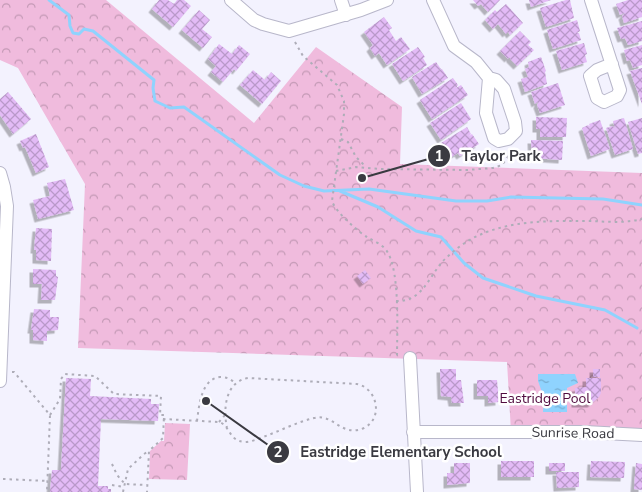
<svg xmlns="http://www.w3.org/2000/svg" width="642" height="492" font-family="'Nunito Sans',sans-serif">
<style>
.forest{fill:url(#forest-crowns)}
.water{fill:url(#water-ripples)}
.lines{fill:none;stroke-linecap:round;stroke-linejoin:round}
.stream{stroke:#8fd3fe;stroke-width:3}
.building{fill:url(#building-cross-hatch);filter:url(#shadow)}
.minor-casing{stroke:#b8b7ca;stroke-width:14}
.path{stroke:#aeadb8;stroke-width:2;stroke-dasharray:2.5 4;stroke-linecap:butt}
.minor{stroke:#fff;stroke-width:12}
.labels{text-anchor:middle;dominant-baseline:central;stroke-width:5;stroke-linejoin:round;paint-order:stroke}
.park-label{font-size:14px;fill:#510c40;stroke:#fff}
.street-label{font-size:14px;fill:#3a3a41;stroke:#fff}
.leader{fill:none;stroke:#3a3a41;stroke-width:2}
.callout-dot{fill:#3a3a41;stroke:#fff;stroke-width:2}
.mark-label{font-size:15px;text-anchor:middle;font-weight:bold;fill:#fff}
.callout-label{font-size:15px;text-anchor:middle;font-weight:bold;fill:#3a3a41;stroke:#fff;stroke-width:5;stroke-linejoin:round;paint-order:stroke}
</style>
<defs>
<pattern id="forest-crowns" width="20" height="18" patternUnits="userSpaceOnUse" patternTransform="scale(1.25)"><rect width="20" height="18" fill="#f0bbdd"/><path d="M2 6a3 3 0 1 1 6 0M12 15a3 3 0 1 1 6 0" fill="none" stroke="#c399b5"/></pattern>
<pattern id="water-ripples" width="26" height="14" patternUnits="userSpaceOnUse" patternTransform="scale(1.25)"><rect width="26" height="14" fill="#8fd3fe"/><path d="M2 4q2-2 4 0t4 0M15 11q2-2 4 0t4 0" fill="none" stroke="#76accf"/></pattern>
<pattern id="building-cross-hatch" width="8" height="8" patternUnits="userSpaceOnUse" patternTransform="scale(1.25)"><rect width="8" height="8" fill="#e3bbf6"/><path d="M0 0l8 8M0 8l8-8" fill="none" stroke="#b999c9"/></pattern>
<filter id="shadow"><feDropShadow dx="-3.5" dy="3.5" stdDeviation="0" flood-color="#0004"/></filter>
</defs>
<rect width="100%" height="100%" fill="#f3f2fe"/>
<path class="forest" d="M0,0H106L254,123L316,47L402,107L400,164L642,173V435L511,432L507,362L78,348L85,184L18,68L0,60Z
M165,423L190,424L187,480L149,479L150,451L161,441H164Z"/>
<path class="water" d="M538,374H575L578,383L567,388V412H543L544,398L538,381Z"/>
<g class="lines">
<path class="stream" d="M49,0L69,15L70,26L73,33L79,34L84,29L93,31L154,80L153,88L155,101L170,108L184,107L280,175L304,186L324,191L369,189L456,201H487L511,197L603,199L642,205
M340,191L378,207L416,231L441,237L464,263L483,278L536,296L605,310L637,328"/>
</g>
<path class="building" d="M159,0H168L174,4L177,0H184L191,6L173,27L152,9Z
M473,0H500L488,12L481,4L478,6Z
M529,0H551L531,7Z
M566,0H570L574,18L546,27L540,8Z
M628,0H642V17L624,23L622,16L625,13L620,15L616,4Z
M506,4L523,23L510,35L508,32L506,34L498,24L493,29L485,20L495,10L497,12Z
M199,10L210,20L202,29L212,37L203,48L182,30Z
M384,17L392,28L389,30L396,41L401,37L410,49L387,65L379,53L375,56L370,48L373,45L364,32Z
M577,20L580,31L577,33H579L581,40L553,49L547,30Z
M642,21V41L628,45L625,38L621,39L617,28Z
M520,31L531,42L528,45L534,50L517,66L510,59V57L508,59L500,51Z
M584,43L587,54L585,55L587,62L562,70L556,51Z
M219,44L232,54L239,45L250,54L236,71L234,69L223,82L211,72L216,66L208,59Z
M642,45V65L633,68L630,60L627,61L624,50Z
M418,47L425,57L423,58L427,65L403,81L392,64Z
M541,57L546,71L545,72L547,84L525,92L521,79L528,77L525,69L529,67L528,62Z
M436,62L441,69L438,71L442,69L448,78L422,94L412,77Z
M642,68V104L630,71Z
M253,70L265,80L271,72L281,81L262,104L240,85Z
M453,78L458,85L456,88L461,85L468,95L432,119L420,100Z
M558,83L565,105L540,113L537,105L538,102L535,104L531,92Z
M8,92L31,119L13,134L0,115V99Z
M461,103L471,119L441,140L430,123Z
M536,117L567,118L566,137H540V129H536Z
M624,118L633,149L615,155L606,128L613,126L615,129L613,121Z
M642,118V153L638,154L628,122Z
M600,120L610,149L591,156L582,128L588,125L590,127L589,124Z
M467,127L471,134L469,136L472,134L479,144L460,156L458,153L450,158L441,143Z
M36,134L49,167L36,173L25,147L23,148L20,141Z
M531,140L563,141L562,160L532,158Z
M65,179L74,210L38,219L33,200L50,196L47,183Z
M36,228L52,229L51,261L36,260V250H34Z
M33,269L56,270V276L58,277L55,300H41L42,284H33Z
M365,270L371,278L363,284L357,276Z
M34,309L50,310V317H59L58,330L47,331V341L33,340V330H31Z
M440,369H456V380H461L464,403H452L451,397L441,396Z
M593,369H600V377H593Z
M66,378L91,379L90,396L151,399V404H159L158,421L101,419L98,486H108V489H111V492H50L52,470H61Z
M586,378H601V393L599,397L591,404H575V388L586,387Z
M477,380H497L499,402L488,403V396H477Z
M501,461H534V477H501Z
M591,461L625,462L624,478L590,477Z
M454,463H470V483L447,485V473H454Z
M549,463H565V471H549Z
M636,463L642,464V490L634,489Z
M556,472H579V487L557,488Z"/>
<g class="lines">
<defs>
<path id="minor" d="M231,0L254,20L263,24L289,31L361,10L387,0
M341,0L346,15
M433,0L454,46L476,62L489,78L496,80L504,89L515,122L516,131L508,139L499,141L494,138L486,113L489,78
M591,0L620,90L617,96L604,102L597,98L590,76L597,70L612,64
M0,173L4,187L7,206L0,381
M410,358L417,492
M413,432H585L642,435"/>
</defs>
<use href="#minor" class="minor-casing"/>
<path class="path" d="M295,42L303,56L337,85L344,101V114L332,201C335,211 357,231 367,237C374,241 384,245 388,253C400,274 397,332 397,357
M341,139L348,142L356,157L365,166
M336,171L356,167L380,169L467,170L493,168L502,165L512,151
M396,301C422,302 428,278 443,261C452,252 462,244 473,238C511,219 551,221 593,221C609,222 626,223 642,219
M12,372H14L50,415L47,492
M50,415L60,399L61,379L65,374L95,376L114,394L161,396L160,415H164L163,438L149,451L147,492
M163,419L219,422C231,426 228,441 245,442C251,442 257,439 263,437C280,431 297,422 314,418C334,413 341,438 364,428C384,418 377,388 357,384L248,378C225,382 223,409 227,428
M197,421C199,406 201,379 220,377C226,377 231,379 235,383
M219,422L225,415
M112,464L117,475L125,484L147,485
M3,479L48,481
M112,485L124,487
M123,492L128,469L144,454L149,451"/>
<use href="#minor" class="minor"/>
</g>
<g class="labels">
<g class="park-label">
<text x="545" y="398">Eastridge Pool</text>
</g>
<g class="street-label">
<text transform="translate(573 433) rotate(1)">Sunrise Road</text>
</g>
</g>
<path class="leader" d="M362 178L439 156M206 401L278 452"/>
<g class="callout-dot">
<circle cx="362" cy="178" r="5"/>
<circle cx="206" cy="401" r="5"/>
<circle cx="439" cy="156" r="12"/>
<circle cx="278" cy="452" r="12"/>
</g>
<g class="mark-label">
<text x="439" y="161">1</text>
<text x="278" y="457">2</text>
</g>
<g class="callout-label">
<text x="501" y="161">Taylor Park</text>
<text x="401" y="457">Eastridge Elementary School</text>
</g>
</svg>
